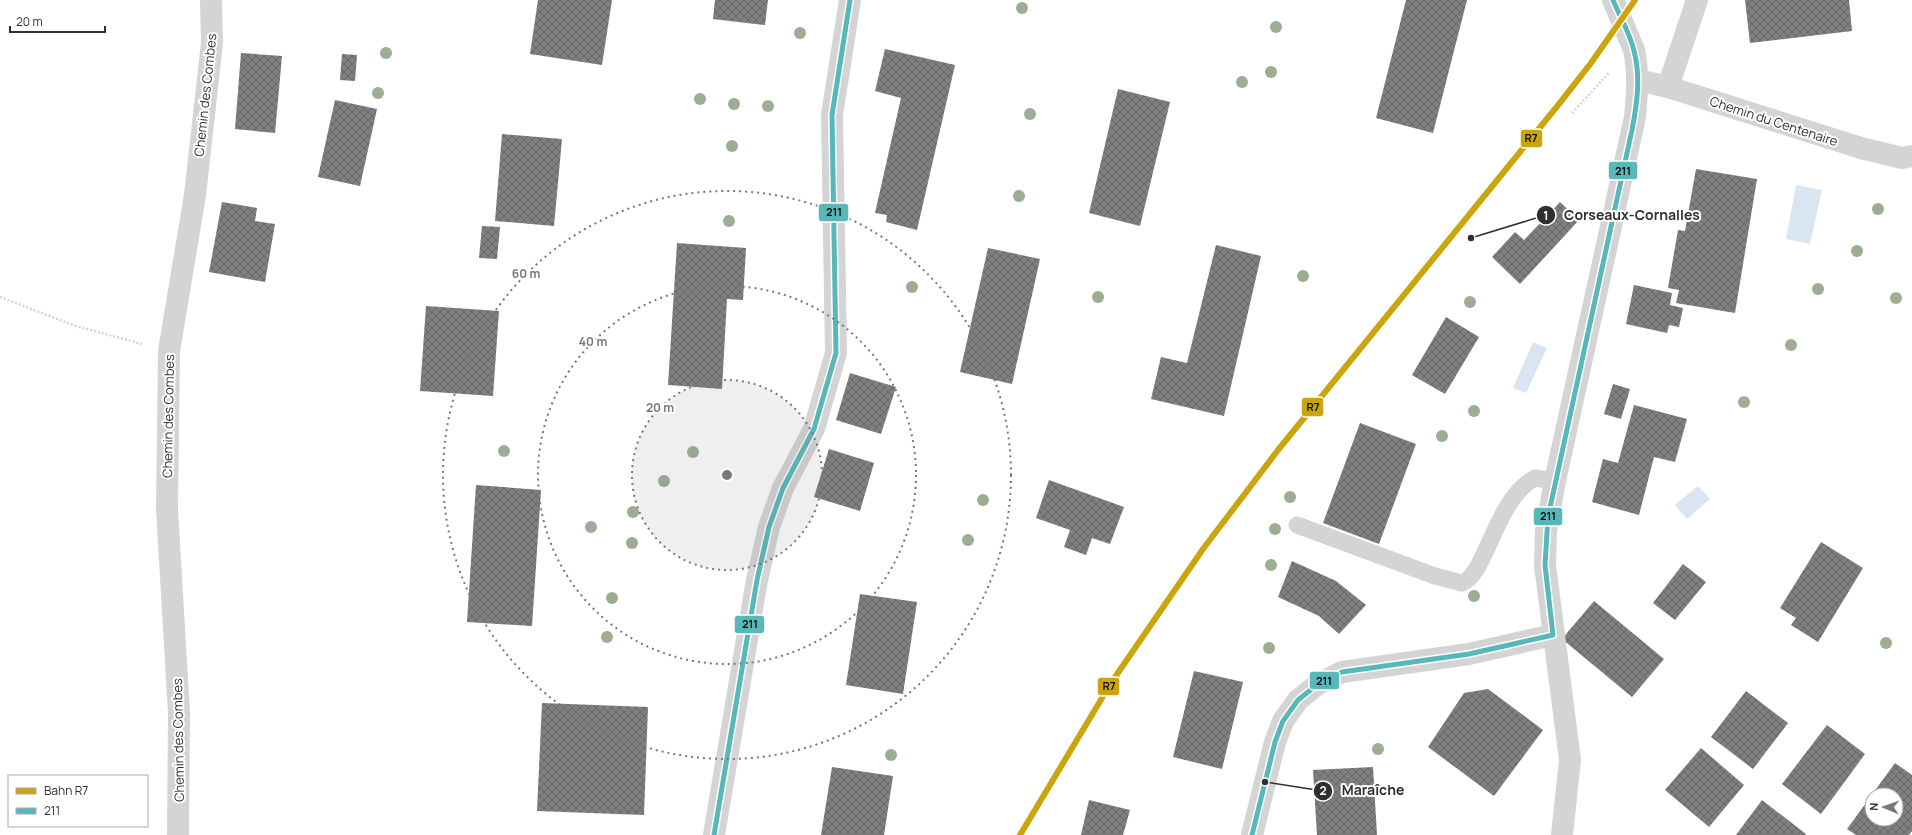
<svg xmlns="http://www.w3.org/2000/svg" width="1912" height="835" font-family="Manrope,sans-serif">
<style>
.water{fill:#d9e6f1}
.building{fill:url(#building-cross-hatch);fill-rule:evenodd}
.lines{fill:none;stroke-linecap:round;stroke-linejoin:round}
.path{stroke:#d4d4d4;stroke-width:2.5;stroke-dasharray:2 2;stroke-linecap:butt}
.lane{stroke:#d4d4d4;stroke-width:17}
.street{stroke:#d4d4d4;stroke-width:22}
.bus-1-casing{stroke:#fff;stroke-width:8}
.bus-1{stroke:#58b8b9;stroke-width:5}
.rail-1-casing{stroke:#fff;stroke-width:9}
.rail-1{stroke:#caa50c;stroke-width:6}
.tree{fill:#9dad94}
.ring{fill:none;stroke:#787878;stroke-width:2;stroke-dasharray:2 4}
.labels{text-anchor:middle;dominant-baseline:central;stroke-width:4;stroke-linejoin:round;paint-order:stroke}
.street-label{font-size:13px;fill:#2f2f2f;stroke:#fff}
.centre{fill:#787878;stroke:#fff;stroke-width:2}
.ring-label{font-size:12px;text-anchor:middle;font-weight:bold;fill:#787878;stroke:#fff;stroke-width:4;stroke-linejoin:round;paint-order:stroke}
.leader{fill:none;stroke:#2f2f2f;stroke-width:1.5}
.callout-dot{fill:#2f2f2f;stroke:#fff;stroke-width:1.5}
.mark-label{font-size:12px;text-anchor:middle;font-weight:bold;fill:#fff}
.callout-label{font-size:14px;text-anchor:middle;font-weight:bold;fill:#2f2f2f;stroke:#fff;stroke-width:4;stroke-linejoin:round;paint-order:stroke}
.line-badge{stroke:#fff;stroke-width:1.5}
.pale-badge-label{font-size:11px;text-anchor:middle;font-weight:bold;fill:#111}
</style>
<defs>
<pattern id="building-cross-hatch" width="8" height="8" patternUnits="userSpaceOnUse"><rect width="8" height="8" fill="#7f7f7f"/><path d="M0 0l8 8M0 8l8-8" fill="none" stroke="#686868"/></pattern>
</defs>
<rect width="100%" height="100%" fill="#fff"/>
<path class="water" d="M1796,185L1822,190L1810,244L1786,239Z
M1533,342L1547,348L1526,393L1513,388Z
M1698,486L1710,499L1687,519L1675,505Z"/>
<path class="building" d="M538,0H612L602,65L530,54Z
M715,0H768L765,25L713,19Z
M1406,0H1467L1433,133L1376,118Z
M1745,0H1849L1852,31L1750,43Z
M885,49L955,65L917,230L886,222L887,215L875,213L901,98L875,91Z
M241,53L282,56L275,133L235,129Z
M342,54L357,55L355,81L340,80Z
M1118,89L1170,102L1140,226L1089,213Z
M335,100L377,109L360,186L318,177Z
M502,134L562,139L554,226L495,221Z
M1696,169L1757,179L1735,313L1676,303L1679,290L1668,288L1678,230L1685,231Z
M222,202L257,208L255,221L275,224L265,282L209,272Z
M1560,202L1579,220L1520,284L1492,257L1515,232L1524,240Z
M482,226L500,227L497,259L479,258Z
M677,243L746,248L743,300L727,299L722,389L668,385Z
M1216,245L1261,256L1224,416L1151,399L1161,357L1187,363Z
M988,248L1040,259L1012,384L960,372Z
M1634,285L1672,293L1670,305L1683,308L1679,327L1669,325L1667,333L1626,324Z
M426,306L499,311L493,396L420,391Z
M1446,317L1479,337L1445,394L1412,375Z
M850,373L896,387L881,434L836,420Z
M1613,384L1630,389L1621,419L1604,414Z
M1634,405L1687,419L1675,462L1654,457L1639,515L1592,502L1603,459L1618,463Z
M1360,423L1416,444L1379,544L1323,523Z
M829,449L874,463L860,511L814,497Z
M1049,480L1124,507L1110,544L1092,538L1086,555L1064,547L1070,530L1036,518Z
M476,485L541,490L532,626L467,622Z
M1821,542L1863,568L1818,642L1791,625L1796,618L1780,608Z
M1292,561L1336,581L1366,605L1339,634L1319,616L1278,597Z
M1683,564L1706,582L1675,620L1653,603Z
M860,594L917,602L903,694L846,685Z
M1594,601L1664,659L1632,697L1562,639Z
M1194,671L1243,682L1222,769L1173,757Z
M1488,689L1543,730L1494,796L1428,747L1464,693Z
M1746,691L1788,723L1753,769L1711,737Z
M542,703L648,707L644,815L537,811Z
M1827,725L1865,754L1821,814L1782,784Z
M1701,748L1744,785L1709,827L1665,790Z
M1895,763L1912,775V831L1909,835H1856L1847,829ZM1872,795H1896V819H1872Z
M832,767L893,776L884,835H821Z
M1373,767L1377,835H1317L1313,770Z
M1089,800L1130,810L1123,835H1081Z
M1762,800L1806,834L1805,835H1736Z"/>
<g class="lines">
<path class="path" d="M1572,113L1609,73
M0,297L76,326L142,344"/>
<path class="lane" d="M1297,525L1435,576L1462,583C1487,574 1495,499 1535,478L1555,481"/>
<path class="street" d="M1638,80L1668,87L1861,148L1902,158L1912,156
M1668,87L1697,0
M178,835L179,713L167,509L169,351L195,195L212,43L211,0
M714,835L757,580L769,527L783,488L814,429L836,353L832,115L850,0
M1252,835L1275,742L1283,721L1298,700L1318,684L1342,672L1469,654L1553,635
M1562,835L1570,760L1545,565L1546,531L1555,481L1635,117C1637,94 1639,73 1634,50L1613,0"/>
<defs>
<path id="bus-1" d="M714,835L757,580L769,527L783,488L814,429L836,353L832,115L850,0
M1252,835L1275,742L1283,721L1298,700L1318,684L1342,672L1469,654L1553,635L1545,565L1548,517L1632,130C1637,104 1641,77 1634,51C1630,33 1620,17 1613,0"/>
</defs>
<use href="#bus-1" class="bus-1-casing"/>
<use href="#bus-1" class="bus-1"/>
<defs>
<path id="rail-1" d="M1020,835L1111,683L1203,549L1278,450L1559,104L1591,63L1635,0"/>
</defs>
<use href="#rail-1" class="rail-1-casing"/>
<use href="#rail-1" class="rail-1"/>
</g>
<g class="tree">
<circle cx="1022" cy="8" r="6"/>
<circle cx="1276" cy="27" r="6"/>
<circle cx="800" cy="33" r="6"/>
<circle cx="386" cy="53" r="6"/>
<circle cx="1271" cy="72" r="6"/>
<circle cx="1242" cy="82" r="6"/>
<circle cx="378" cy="93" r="6"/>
<circle cx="700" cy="99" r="6"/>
<circle cx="734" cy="104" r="6"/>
<circle cx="768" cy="106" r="6"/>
<circle cx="1030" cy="114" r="6"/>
<circle cx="732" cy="146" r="6"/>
<circle cx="1019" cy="196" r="6"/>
<circle cx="1878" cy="209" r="6"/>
<circle cx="729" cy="221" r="6"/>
<circle cx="1857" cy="251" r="6"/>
<circle cx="1303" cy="276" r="6"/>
<circle cx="912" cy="287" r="6"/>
<circle cx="1818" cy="289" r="6"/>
<circle cx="1098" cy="297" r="6"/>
<circle cx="1896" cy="298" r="6"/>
<circle cx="1470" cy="302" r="6"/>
<circle cx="1791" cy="345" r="6"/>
<circle cx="1744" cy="402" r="6"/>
<circle cx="1474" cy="411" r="6"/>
<circle cx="1442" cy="436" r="6"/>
<circle cx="504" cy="451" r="6"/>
<circle cx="693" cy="452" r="6"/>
<circle cx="664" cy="481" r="6"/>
<circle cx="1290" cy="497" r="6"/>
<circle cx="983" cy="500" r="6"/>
<circle cx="633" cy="512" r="6"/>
<circle cx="591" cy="527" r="6"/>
<circle cx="1275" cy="529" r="6"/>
<circle cx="968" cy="540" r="6"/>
<circle cx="632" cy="543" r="6"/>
<circle cx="1271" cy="565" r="6"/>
<circle cx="1474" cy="596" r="6"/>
<circle cx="612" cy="598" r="6"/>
<circle cx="607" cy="637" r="6"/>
<circle cx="1886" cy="643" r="6"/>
<circle cx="1269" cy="648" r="6"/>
<circle cx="1378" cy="749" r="6"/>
<circle cx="891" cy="755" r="6"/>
</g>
<circle cx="727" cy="475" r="95" fill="#787878" fill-opacity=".12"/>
<g class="ring">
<circle cx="727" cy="475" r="95"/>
<circle cx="727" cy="475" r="189"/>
<circle cx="727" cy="475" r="284"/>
</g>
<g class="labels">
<g class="street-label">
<text transform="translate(205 95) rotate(-84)">Chemin des Combes</text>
<text transform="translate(1774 121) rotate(18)">Chemin du Centenaire</text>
<text transform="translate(168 416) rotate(-89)">Chemin des Combes</text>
<text transform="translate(178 740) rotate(-91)">Chemin des Combes</text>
</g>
</g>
<circle cx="727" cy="475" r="6" class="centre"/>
<g class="ring-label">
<text x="526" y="278">60 m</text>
<text x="593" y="346">40 m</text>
<text x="660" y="412">20 m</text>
</g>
<path class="leader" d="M1471 238L1546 215M1265 782L1323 791"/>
<g class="callout-dot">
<circle cx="1471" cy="238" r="4"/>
<circle cx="1265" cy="782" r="4"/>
<circle cx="1546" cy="215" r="10"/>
<circle cx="1323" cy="791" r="10"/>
</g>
<g class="mark-label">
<text x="1546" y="220">1</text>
<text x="1323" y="795">2</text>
</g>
<g class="callout-label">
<text x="1632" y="220">Corseaux-Cornalles</text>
<text x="1373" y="795">Maraîche</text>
</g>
<g class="line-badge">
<rect x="1520" y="129" width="23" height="19" rx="4" fill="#caa50c"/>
<rect x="1608" y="161" width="30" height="19" rx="4" fill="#58b8b9"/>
<rect x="818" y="203" width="31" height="19" rx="4" fill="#58b8b9"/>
<rect x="1301" y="397" width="23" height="20" rx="4" fill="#caa50c"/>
<rect x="1533" y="507" width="30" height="19" rx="4" fill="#58b8b9"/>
<rect x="734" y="615" width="31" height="19" rx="4" fill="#58b8b9"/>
<rect x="1309" y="671" width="31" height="19" rx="4" fill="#58b8b9"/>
<rect x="1097" y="677" width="23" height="19" rx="4" fill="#caa50c"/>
</g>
<g class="pale-badge-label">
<text x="1531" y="142">R7</text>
<text x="1623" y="175">211</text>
<text x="834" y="216">211</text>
<text x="1313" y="411">R7</text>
<text x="1548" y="520">211</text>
<text x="750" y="628">211</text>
<text x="1324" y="685">211</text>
<text x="1109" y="690">R7</text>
</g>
<rect x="8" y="775" width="140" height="52" fill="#ffffff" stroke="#acacac"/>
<rect x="16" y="788" width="20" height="6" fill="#caa50c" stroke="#acacac"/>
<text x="44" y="795" font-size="12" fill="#2f2f2f">Bahn R7</text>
<rect x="16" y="808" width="20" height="6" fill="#58b8b9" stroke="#acacac"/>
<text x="44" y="815" font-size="12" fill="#2f2f2f">211</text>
<g transform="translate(1884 807) rotate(272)"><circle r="19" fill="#ffffff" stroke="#acacac"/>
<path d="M0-3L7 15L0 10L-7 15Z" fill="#787878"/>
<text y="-6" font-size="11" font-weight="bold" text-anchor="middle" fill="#2f2f2f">N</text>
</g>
<path d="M10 26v6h95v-6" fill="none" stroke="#2f2f2f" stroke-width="2"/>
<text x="16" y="26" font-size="12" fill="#2f2f2f" stroke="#ffffff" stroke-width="3" paint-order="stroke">20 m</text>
</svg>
